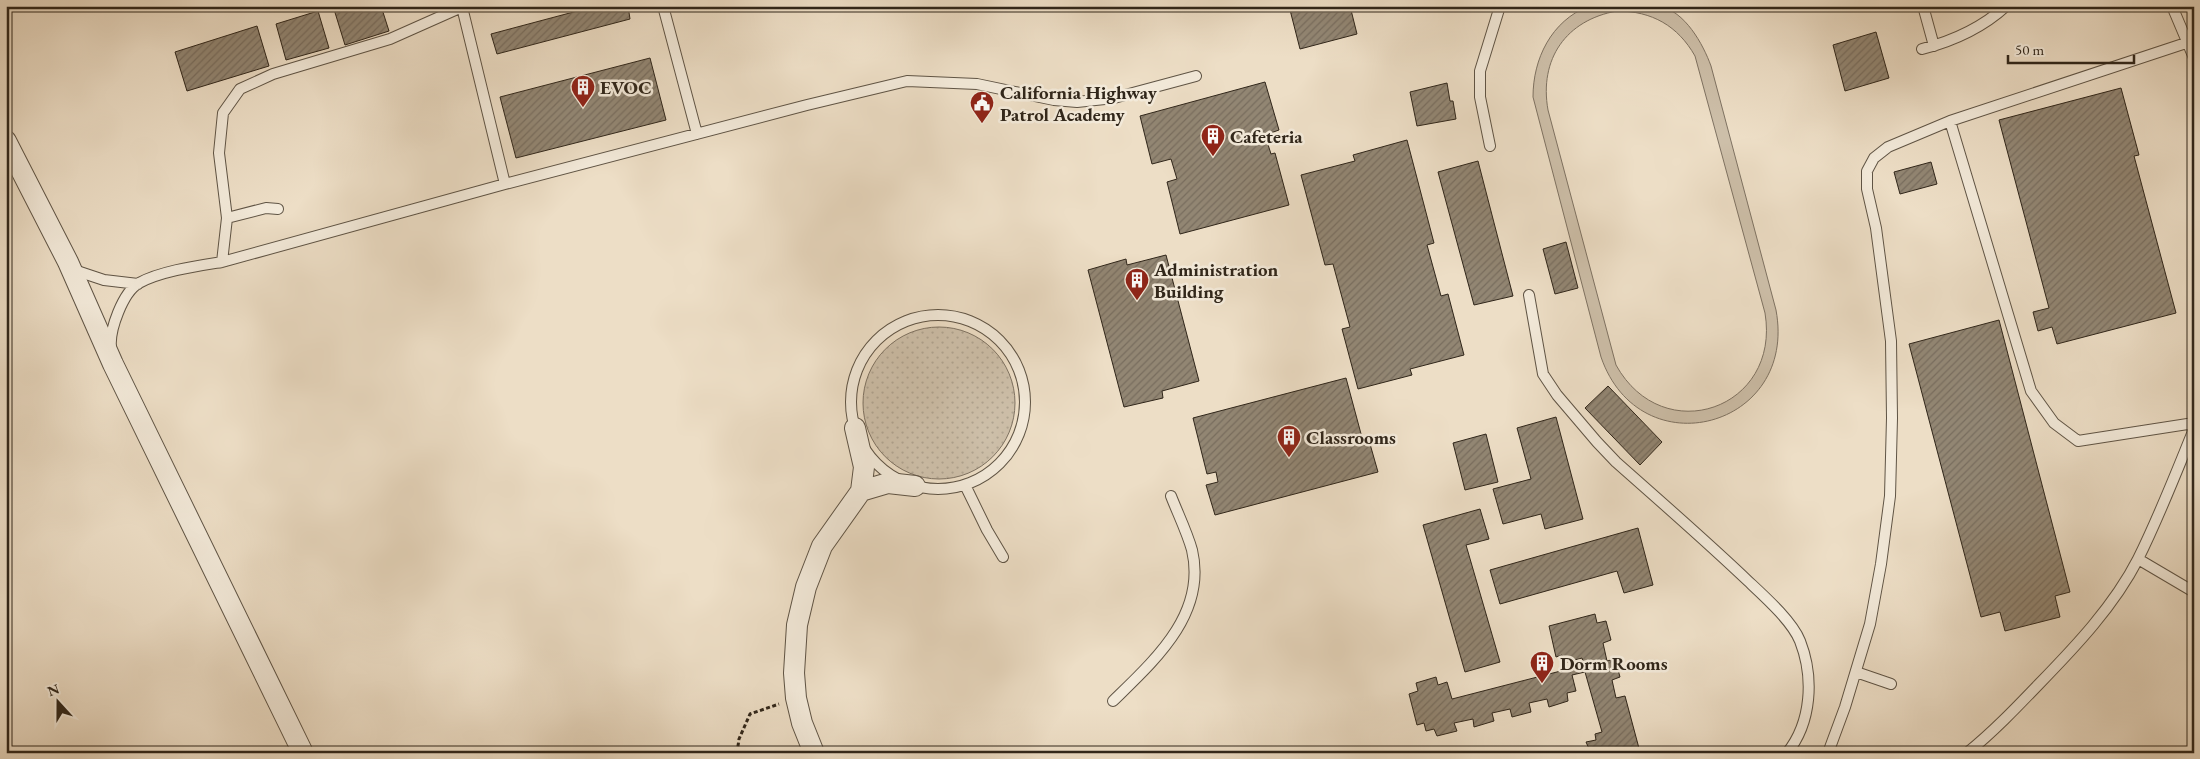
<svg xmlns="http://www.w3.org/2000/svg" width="2200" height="759" font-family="'EB Garamond',serif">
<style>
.grass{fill:url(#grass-dots);stroke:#7e7262}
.garden{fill:#cdbfa9;stroke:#7e7262;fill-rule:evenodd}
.building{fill:url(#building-hatch);stroke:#30261a}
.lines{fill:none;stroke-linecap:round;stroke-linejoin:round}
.lane-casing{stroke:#5f5445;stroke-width:12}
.street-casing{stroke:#5f5445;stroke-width:22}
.path{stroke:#30261a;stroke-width:3;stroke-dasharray:4 2.5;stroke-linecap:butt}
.lane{stroke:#f3eada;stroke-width:10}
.street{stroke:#f3eada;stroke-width:20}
.labels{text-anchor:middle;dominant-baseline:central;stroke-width:5;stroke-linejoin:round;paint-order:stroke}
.poi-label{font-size:19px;font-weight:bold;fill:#30261a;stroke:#f3eada;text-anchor:start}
</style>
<defs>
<pattern id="grass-dots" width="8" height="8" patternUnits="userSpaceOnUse" patternTransform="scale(1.25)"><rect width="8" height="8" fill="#cdbfa9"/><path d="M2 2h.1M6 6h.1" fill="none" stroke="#b0a491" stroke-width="1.8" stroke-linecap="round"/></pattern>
<pattern id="building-hatch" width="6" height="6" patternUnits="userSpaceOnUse" patternTransform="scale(1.25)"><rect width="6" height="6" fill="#928673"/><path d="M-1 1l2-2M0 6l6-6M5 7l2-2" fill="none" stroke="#786d5e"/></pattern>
</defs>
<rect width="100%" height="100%" fill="#eddec6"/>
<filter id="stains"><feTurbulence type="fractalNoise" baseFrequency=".004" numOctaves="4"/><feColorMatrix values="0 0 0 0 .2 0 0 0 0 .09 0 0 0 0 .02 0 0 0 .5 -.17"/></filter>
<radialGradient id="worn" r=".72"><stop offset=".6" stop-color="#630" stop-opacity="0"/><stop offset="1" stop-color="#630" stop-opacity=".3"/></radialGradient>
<path class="grass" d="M863 403a76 76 0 1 1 152 0a76 76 0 1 1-152 0Z"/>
<path class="garden" d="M1589,6C1608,6 1642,3 1659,6C1685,11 1703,44 1711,66L1776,310C1798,428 1640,470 1601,357L1533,97C1533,59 1551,21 1589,6ZM1617,11C1652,11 1678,26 1695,56L1765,313C1781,409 1663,450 1616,365L1548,110C1539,59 1566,20 1617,11Z"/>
<path class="building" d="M333,6H381L389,31L345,45Z
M596,6H628L630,19L497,54L491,34Z
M1289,6H1326L1327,10L1350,6L1357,34L1300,49Z
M318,11L329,48L286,60L276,24Z
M257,26L269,66L187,91L175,52Z
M1876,32L1889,78L1845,91L1833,45Z
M650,58L666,120L516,158L500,97Z
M1265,82L1279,130L1265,135L1271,154L1275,153L1289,205L1180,234L1167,182L1177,179L1171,159L1152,164L1140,116Z
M1447,83L1450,101H1453L1456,119L1417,126L1410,92Z
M2121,88L2139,155L2134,156L2176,313L2057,344L2052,327L2038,331L2033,312L2049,308L1999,120Z
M1407,140L1434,243L1427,245L1441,296L1448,294L1464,355L1410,369L1412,375L1358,389L1342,329L1350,327L1333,264L1325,265L1301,175L1355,161L1353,155Z
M1478,161L1513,296L1474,305L1438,172Z
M1931,162L1937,184L1900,194L1894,172Z
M1566,242L1578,288L1555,294L1543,249Z
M1166,255L1199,381L1162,391L1163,398L1124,407L1088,270L1126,259L1127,265Z
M1999,320L2070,592L2055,596L2060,617L2005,631L2000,612L1981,617L1909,344Z
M1346,378L1364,445L1370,444L1378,472L1215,515L1206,485L1218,482L1216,472L1207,474L1193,418Z
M1608,386L1662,442L1640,465L1585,408Z
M1556,417L1583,519L1545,529L1541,514L1503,524L1493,489L1531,479L1517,428Z
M1486,434L1498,482L1465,490L1453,443Z
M1480,509L1489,539L1466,545L1500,662L1465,672L1423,525Z
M1638,528L1653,585L1624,593L1617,571L1500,604L1490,570Z
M1595,614L1597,623L1606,621L1611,640L1603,643L1607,661L1615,659L1620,677L1612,680L1616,698L1625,696L1640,752L1584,753L1590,751L1586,742L1596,740L1595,734L1602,732L1585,672L1572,675L1576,691L1567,693L1568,701L1549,707L1547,699L1529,703L1531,712L1512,717L1510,709L1492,713L1494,721L1474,727L1473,719L1454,723L1457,731L1437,736L1434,729L1426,731L1424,723L1417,725L1409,694L1418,691L1416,683L1436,677L1438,685L1447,682L1452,699L1584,665L1582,658L1564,663L1562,655L1556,657L1549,626Z"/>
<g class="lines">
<defs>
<path id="lane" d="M466,6L462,7L505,184
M663,6L697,134
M1923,6L1934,46
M2172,6L2194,58
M1922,49C1953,41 1982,28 2006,6
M1950,121L2031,391L2054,423L2078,441L2194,423
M1490,146L1480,97V71L1500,6
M227,218L219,153L223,113L240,89L273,74L390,39L462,7
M222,262L227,218L266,208L278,209
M74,270L104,280L138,284
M1529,295L1543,374L1557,395L1597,442L1616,462C1660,501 1705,540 1748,581C1764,596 1792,621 1800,641C1814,677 1812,722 1787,753
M851 402a87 87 0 1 1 174 0a87 87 0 1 1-174 0Z
M111,348C109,330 123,292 139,283C161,271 197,266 222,262L505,184L807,105L907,81L977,84L1054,100L1077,102L1114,98L1196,76
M965,485L987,530L1003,557
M2138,559L2194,592
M1856,672L1891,684
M1113,701C1155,660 1207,614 1192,550C1187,532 1178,514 1171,496
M1828,753L1845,707L1870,624L1881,564L1890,496L1892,418L1891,341L1876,228L1867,189V171L1874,158L1888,147L1950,121L2189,42
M1967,753C1993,732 2016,708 2039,684C2075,647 2114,606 2138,559C2159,517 2176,473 2194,429"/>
<path id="street" d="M6,141L68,262L113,364L303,753
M861,491L888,483L915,486
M814,753L802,723L796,698L794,673L797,625L806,587L822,546L861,491L864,467L855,428"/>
</defs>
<use href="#lane" class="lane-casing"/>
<use href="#street" class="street-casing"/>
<path class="path" d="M737,753L739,739L750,714L779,704"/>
<use href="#lane" class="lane"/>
<use href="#street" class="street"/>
</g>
<defs>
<symbol id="building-pin" viewBox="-11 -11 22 30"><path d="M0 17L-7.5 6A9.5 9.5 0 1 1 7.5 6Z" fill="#8f2418" stroke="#f3eada"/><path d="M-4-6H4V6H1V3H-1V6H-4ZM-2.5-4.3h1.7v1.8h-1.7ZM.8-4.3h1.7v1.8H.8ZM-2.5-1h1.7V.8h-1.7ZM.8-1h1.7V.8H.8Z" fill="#fff"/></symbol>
<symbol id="civic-pin" viewBox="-11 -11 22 30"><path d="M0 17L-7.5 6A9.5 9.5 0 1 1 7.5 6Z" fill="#8f2418" stroke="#f3eada"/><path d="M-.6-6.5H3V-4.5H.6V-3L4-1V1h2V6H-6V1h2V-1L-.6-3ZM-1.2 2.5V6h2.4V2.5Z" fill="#fff"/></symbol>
</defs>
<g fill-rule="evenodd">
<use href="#building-pin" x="569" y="73" width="28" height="38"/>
<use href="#civic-pin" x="968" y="89" width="28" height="38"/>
<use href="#building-pin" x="1199" y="122" width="28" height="38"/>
<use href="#building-pin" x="1123" y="266" width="28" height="38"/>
<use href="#building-pin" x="1275" y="423" width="28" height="38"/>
<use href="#building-pin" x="1528" y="649" width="28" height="38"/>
</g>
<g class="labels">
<g class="poi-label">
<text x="600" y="87">EVOC</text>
<text x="1000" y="92">California Highway<tspan x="1000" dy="22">Patrol Academy</tspan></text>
<text x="1230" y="136">Cafeteria</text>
<text x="1154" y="269">Administration<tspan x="1154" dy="22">Building</tspan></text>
<text x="1306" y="437">Classrooms</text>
<text x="1560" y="663">Dorm Rooms</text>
</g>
</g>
<rect width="2200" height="759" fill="none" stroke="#eddec6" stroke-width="25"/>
<rect x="8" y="8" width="2185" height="744" fill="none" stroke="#30261a" stroke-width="2.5"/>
<rect x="12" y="12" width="2175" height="734" fill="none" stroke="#30261a"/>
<g transform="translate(58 702) rotate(339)" stroke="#f3eada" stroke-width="4" paint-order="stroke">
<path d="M0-4L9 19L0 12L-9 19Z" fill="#30261a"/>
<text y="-8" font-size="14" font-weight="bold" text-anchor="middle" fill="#30261a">N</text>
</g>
<path d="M2008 55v8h126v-8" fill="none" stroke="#30261a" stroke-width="2.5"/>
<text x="2015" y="55" font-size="15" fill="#30261a" stroke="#f3eada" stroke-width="4" paint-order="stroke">50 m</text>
<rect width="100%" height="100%" filter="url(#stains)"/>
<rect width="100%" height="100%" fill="url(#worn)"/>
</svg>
